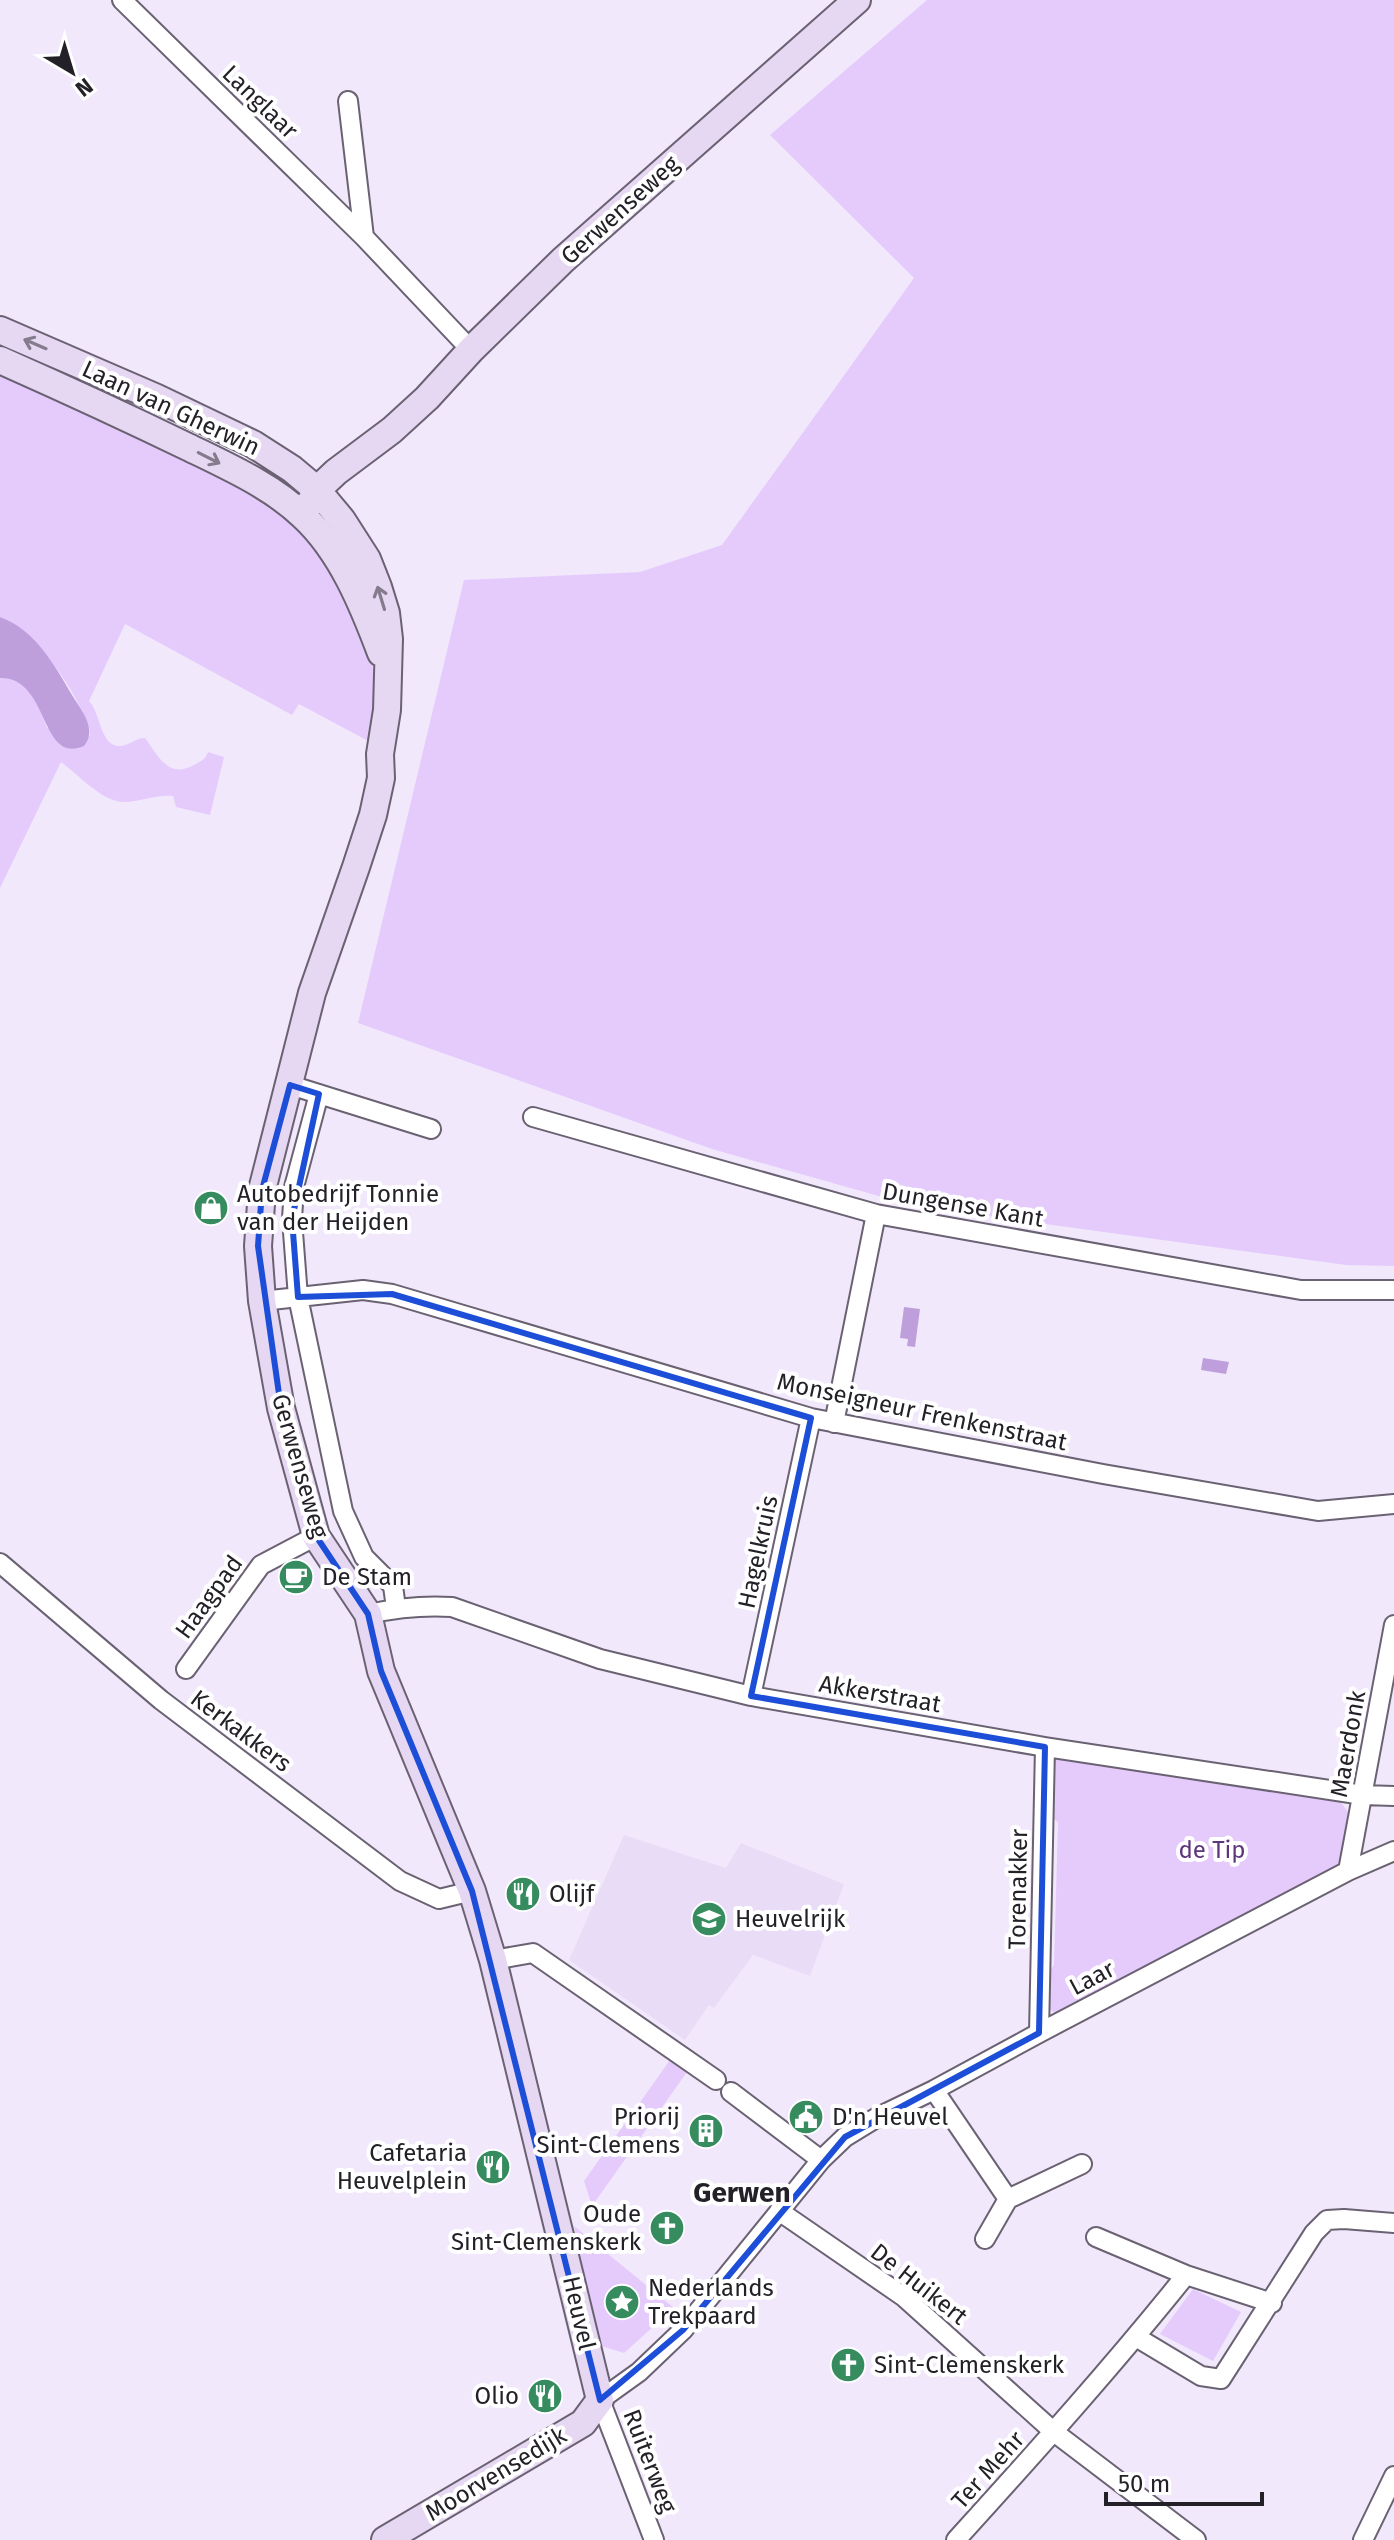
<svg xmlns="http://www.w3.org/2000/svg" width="1394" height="2540" font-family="'Fira Sans',sans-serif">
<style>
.built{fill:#e9dcf7}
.green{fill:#e4cbfc}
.water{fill:#be9fdb}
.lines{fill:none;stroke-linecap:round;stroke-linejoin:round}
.street-casing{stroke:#6a6272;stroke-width:22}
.secondary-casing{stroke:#6a6272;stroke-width:30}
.street{stroke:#fff;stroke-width:18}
.secondary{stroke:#e6d7f3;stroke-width:26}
.oneway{stroke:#847c8d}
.marked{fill:none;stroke:#1d4ed8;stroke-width:6;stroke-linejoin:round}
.labels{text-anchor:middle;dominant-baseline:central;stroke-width:8;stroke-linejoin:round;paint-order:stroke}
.street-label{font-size:24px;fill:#232027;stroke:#fff}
.poi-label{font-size:24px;fill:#232027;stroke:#fff;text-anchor:start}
.park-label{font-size:24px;fill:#5d357d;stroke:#fff}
.quarter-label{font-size:28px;font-weight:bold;fill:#232027;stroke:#fff}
</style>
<rect width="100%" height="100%" fill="#f2e8fc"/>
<path class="built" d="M624,1835L726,1868L741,1843L844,1884L810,1976L753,1955L714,2008L709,2005L685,2040L569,1960Z"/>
<path class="green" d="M927,0H1394V1266L1346,1265L914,1206L712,1149L358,1023L464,580L640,572L722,545L914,278L770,135Z
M0,366L262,495L326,554L368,650L377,685L376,719L370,742L299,704L292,715L125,624L89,701C101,713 100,748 121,746C130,745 136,738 145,738C159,757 168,779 194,765C201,761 205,760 208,752L224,757L210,815L176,807L173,796C156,794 140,802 124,802C102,802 78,774 61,762L0,888V678C28,677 39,705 47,728L90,736V730C78,693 36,631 0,617Z
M1059,1756L1337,1797L1348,1812L1340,1864L1068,2009L1055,2013L1047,2008V1974L1054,1965L1058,1823L1051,1815L1052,1762Z
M670,2060L687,2072L592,2206L584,2181Z
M574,2226L674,2308L624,2353L598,2345Z
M1193,2289L1241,2312L1213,2361L1160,2334Z"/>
<path class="water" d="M0,617C35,630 54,664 72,695C81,710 98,729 84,746C39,765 50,677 0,678Z
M904,1307L920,1309L915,1347L907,1346L908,1339L900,1338Z
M1203,1358L1229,1362L1226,1374L1201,1370Z"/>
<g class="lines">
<defs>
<path id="street" d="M122,0L364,237
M348,101L364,237L471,350
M290,1085L431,1129
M319,1094L294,1187L292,1219L298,1297L343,1511L364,1557L393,1586L396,1608
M533,1117L876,1214L1301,1290H1394
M262,1301L363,1290L392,1294L811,1418L1103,1474L1318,1511L1394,1504
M834,1423L876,1214
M0,1563L161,1700L400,1881L439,1899L472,1891
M368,1614C396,1608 423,1605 452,1607L600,1659L751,1696L1045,1747L1363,1795L1394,1796
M186,1669L261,1565L316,1536
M751,1696L811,1418
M1348,1871L1394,1625
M493,1960L533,1953L716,2080
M1039,2033L1045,1747
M934,2090L1008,2199L1082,2164
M731,2092L821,2160
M779,2211L904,2297L1054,2432L1196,2540
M1096,2237L1186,2275
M985,2239L1008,2199
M1136,2337L1201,2376L1221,2379L1314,2233L1327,2220L1344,2219L1394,2223
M654,2540L600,2400L639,2372L683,2330L821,2160L845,2137L876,2118L934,2090L1039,2033L1348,1871L1394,1851
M956,2540C1035,2453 1113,2366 1186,2275L1272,2303
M1363,2540L1394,2476"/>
<path id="secondary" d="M0,330L157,398L253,444L292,469L317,490L342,520L367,559L378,587L386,613L389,639L387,710L380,754L381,778L373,815L356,867L312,993L262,1190L258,1246L262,1301L281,1408L316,1536L368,1614L381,1671L472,1891L493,1960L600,2400L583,2423L385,2540
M0,360C63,388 126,417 188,447C227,466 272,486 303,516C341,551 363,605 381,653
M303,515L317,490L336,472L392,430L427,398L471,350L563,260L857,0"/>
</defs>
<use href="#street" class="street-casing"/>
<use href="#secondary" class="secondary-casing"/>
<use href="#street" class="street"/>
<use href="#secondary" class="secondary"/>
</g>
<defs><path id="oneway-shaft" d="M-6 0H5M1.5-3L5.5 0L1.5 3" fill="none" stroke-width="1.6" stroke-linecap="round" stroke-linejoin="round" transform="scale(2)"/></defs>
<g class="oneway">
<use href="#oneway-shaft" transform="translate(35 344) rotate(-157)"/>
<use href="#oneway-shaft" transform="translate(209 458) rotate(27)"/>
<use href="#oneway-shaft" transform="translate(381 598) rotate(-107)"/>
</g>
<path class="marked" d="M290,1085L319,1094L292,1219L298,1297L392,1294L811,1418L751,1696L1045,1747L1039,2033L845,2137L683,2330L600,2400L472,1891L381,1671L368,1614L316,1536L281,1408L258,1246L262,1190Z"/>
<defs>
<symbol id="shop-disc" viewBox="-11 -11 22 22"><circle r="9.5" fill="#368c5f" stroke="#fff"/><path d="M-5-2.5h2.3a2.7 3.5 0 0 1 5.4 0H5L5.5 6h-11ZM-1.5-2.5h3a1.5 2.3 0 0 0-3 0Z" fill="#fff"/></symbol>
<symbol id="cafe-disc" viewBox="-11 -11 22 22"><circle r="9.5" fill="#368c5f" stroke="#fff"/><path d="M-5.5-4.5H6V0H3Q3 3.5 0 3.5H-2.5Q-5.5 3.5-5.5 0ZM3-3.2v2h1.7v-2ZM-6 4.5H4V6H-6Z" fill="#fff"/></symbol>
<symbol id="restaurant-disc" viewBox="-11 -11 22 22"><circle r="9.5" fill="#368c5f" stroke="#fff"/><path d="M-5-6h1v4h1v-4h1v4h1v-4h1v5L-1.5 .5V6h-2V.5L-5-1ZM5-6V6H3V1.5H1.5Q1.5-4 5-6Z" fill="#fff"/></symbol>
<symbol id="school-disc" viewBox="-11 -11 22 22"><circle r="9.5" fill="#368c5f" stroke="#fff"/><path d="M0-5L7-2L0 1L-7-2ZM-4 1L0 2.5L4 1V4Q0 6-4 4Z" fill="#fff"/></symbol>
<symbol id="civic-disc" viewBox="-11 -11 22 22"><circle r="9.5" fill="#368c5f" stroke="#fff"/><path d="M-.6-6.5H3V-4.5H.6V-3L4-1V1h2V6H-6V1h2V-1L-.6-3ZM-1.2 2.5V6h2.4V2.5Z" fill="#fff"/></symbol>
<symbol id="building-disc" viewBox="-11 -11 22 22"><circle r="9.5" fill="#368c5f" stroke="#fff"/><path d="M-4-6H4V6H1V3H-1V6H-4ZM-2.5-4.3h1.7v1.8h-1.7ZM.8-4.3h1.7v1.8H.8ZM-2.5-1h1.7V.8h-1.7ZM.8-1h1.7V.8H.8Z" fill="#fff"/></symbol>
<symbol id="church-disc" viewBox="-11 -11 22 22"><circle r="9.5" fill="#368c5f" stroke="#fff"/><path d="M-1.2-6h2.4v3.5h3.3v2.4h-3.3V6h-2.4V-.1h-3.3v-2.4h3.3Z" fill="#fff"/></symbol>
<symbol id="sight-disc" viewBox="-11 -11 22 22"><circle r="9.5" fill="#368c5f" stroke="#fff"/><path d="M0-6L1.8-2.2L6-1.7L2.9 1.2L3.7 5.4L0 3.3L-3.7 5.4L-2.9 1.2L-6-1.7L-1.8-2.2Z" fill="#fff"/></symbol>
</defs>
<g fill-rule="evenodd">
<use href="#shop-disc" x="191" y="1188" width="40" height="40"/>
<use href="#cafe-disc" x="276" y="1557" width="40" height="40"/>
<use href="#restaurant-disc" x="503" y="1874" width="40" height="40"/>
<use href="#school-disc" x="689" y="1899" width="40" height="40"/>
<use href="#civic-disc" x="786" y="2097" width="40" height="40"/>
<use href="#building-disc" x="686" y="2111" width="40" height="40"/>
<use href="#restaurant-disc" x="473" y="2147" width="40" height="40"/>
<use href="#church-disc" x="647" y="2208" width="40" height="40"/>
<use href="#sight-disc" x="602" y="2282" width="40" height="40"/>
<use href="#church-disc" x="828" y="2345" width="40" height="40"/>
<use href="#restaurant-disc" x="525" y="2376" width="40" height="40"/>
</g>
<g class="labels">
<g class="street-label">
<text transform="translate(260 102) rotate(44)">Langlaar</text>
<text transform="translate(620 210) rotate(-42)">Gerwenseweg</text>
<text transform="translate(171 408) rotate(25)">Laan van Gherwin</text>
<text transform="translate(963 1205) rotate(10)">Dungense Kant</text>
<text transform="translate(922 1412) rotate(12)">Monseigneur Frenkenstraat</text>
<text transform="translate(300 1466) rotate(74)">Gerwenseweg</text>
<text transform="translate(758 1552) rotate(-78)">Hagelkruis</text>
<text transform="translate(209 1597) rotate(-54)">Haagpad</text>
<text transform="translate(880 1694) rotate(10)">Akkerstraat</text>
<text transform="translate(241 1731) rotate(37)">Kerkakkers</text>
<text transform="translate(1348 1744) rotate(-80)">Maerdonk</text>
<text transform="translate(1018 1889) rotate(-89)">Torenakker</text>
<text transform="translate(1092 1978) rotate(-28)">Laar</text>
<text transform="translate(919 2284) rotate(38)">De Huikert</text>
<text transform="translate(579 2313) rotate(77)">Heuvel</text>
<text transform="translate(650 2461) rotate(69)">Ruiterweg</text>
<text transform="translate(988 2470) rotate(-48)">Ter Mehr</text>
<text transform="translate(496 2474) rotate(-31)">Moorvensedijk</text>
</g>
<g class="poi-label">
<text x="237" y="1194">Autobedrijf Tonnie<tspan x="237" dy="28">van der Heijden</tspan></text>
<text x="322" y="1577">De Stam</text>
<text x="549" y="1894">Olijf</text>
<text x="735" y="1919">Heuvelrijk</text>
<text x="680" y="2117" text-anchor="end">Priorij<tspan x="680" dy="28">Sint-Clemens</tspan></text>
<text x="832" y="2117">D'n Heuvel</text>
<text x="467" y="2153" text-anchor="end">Cafetaria<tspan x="467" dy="28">Heuvelplein</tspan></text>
<text x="641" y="2214" text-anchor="end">Oude<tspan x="641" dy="28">Sint-Clemenskerk</tspan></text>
<text x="648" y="2288">Nederlands<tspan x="648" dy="28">Trekpaard</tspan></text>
<text x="874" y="2365">Sint-Clemenskerk</text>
<text x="519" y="2396" text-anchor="end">Olio</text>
</g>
<g class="park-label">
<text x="1212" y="1850">de Tip</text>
</g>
<g class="quarter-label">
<text x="742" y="2192">Gerwen</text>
</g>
</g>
<g transform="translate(72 72) rotate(142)" stroke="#ffffff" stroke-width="6" paint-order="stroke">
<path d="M0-6L14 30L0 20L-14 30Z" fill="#232027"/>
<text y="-12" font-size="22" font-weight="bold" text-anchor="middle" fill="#232027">N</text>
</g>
<path d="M1106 2492v12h156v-12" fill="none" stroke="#232027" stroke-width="4"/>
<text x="1118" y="2492" font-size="24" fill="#232027" stroke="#ffffff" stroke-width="6" paint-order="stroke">50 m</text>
</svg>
